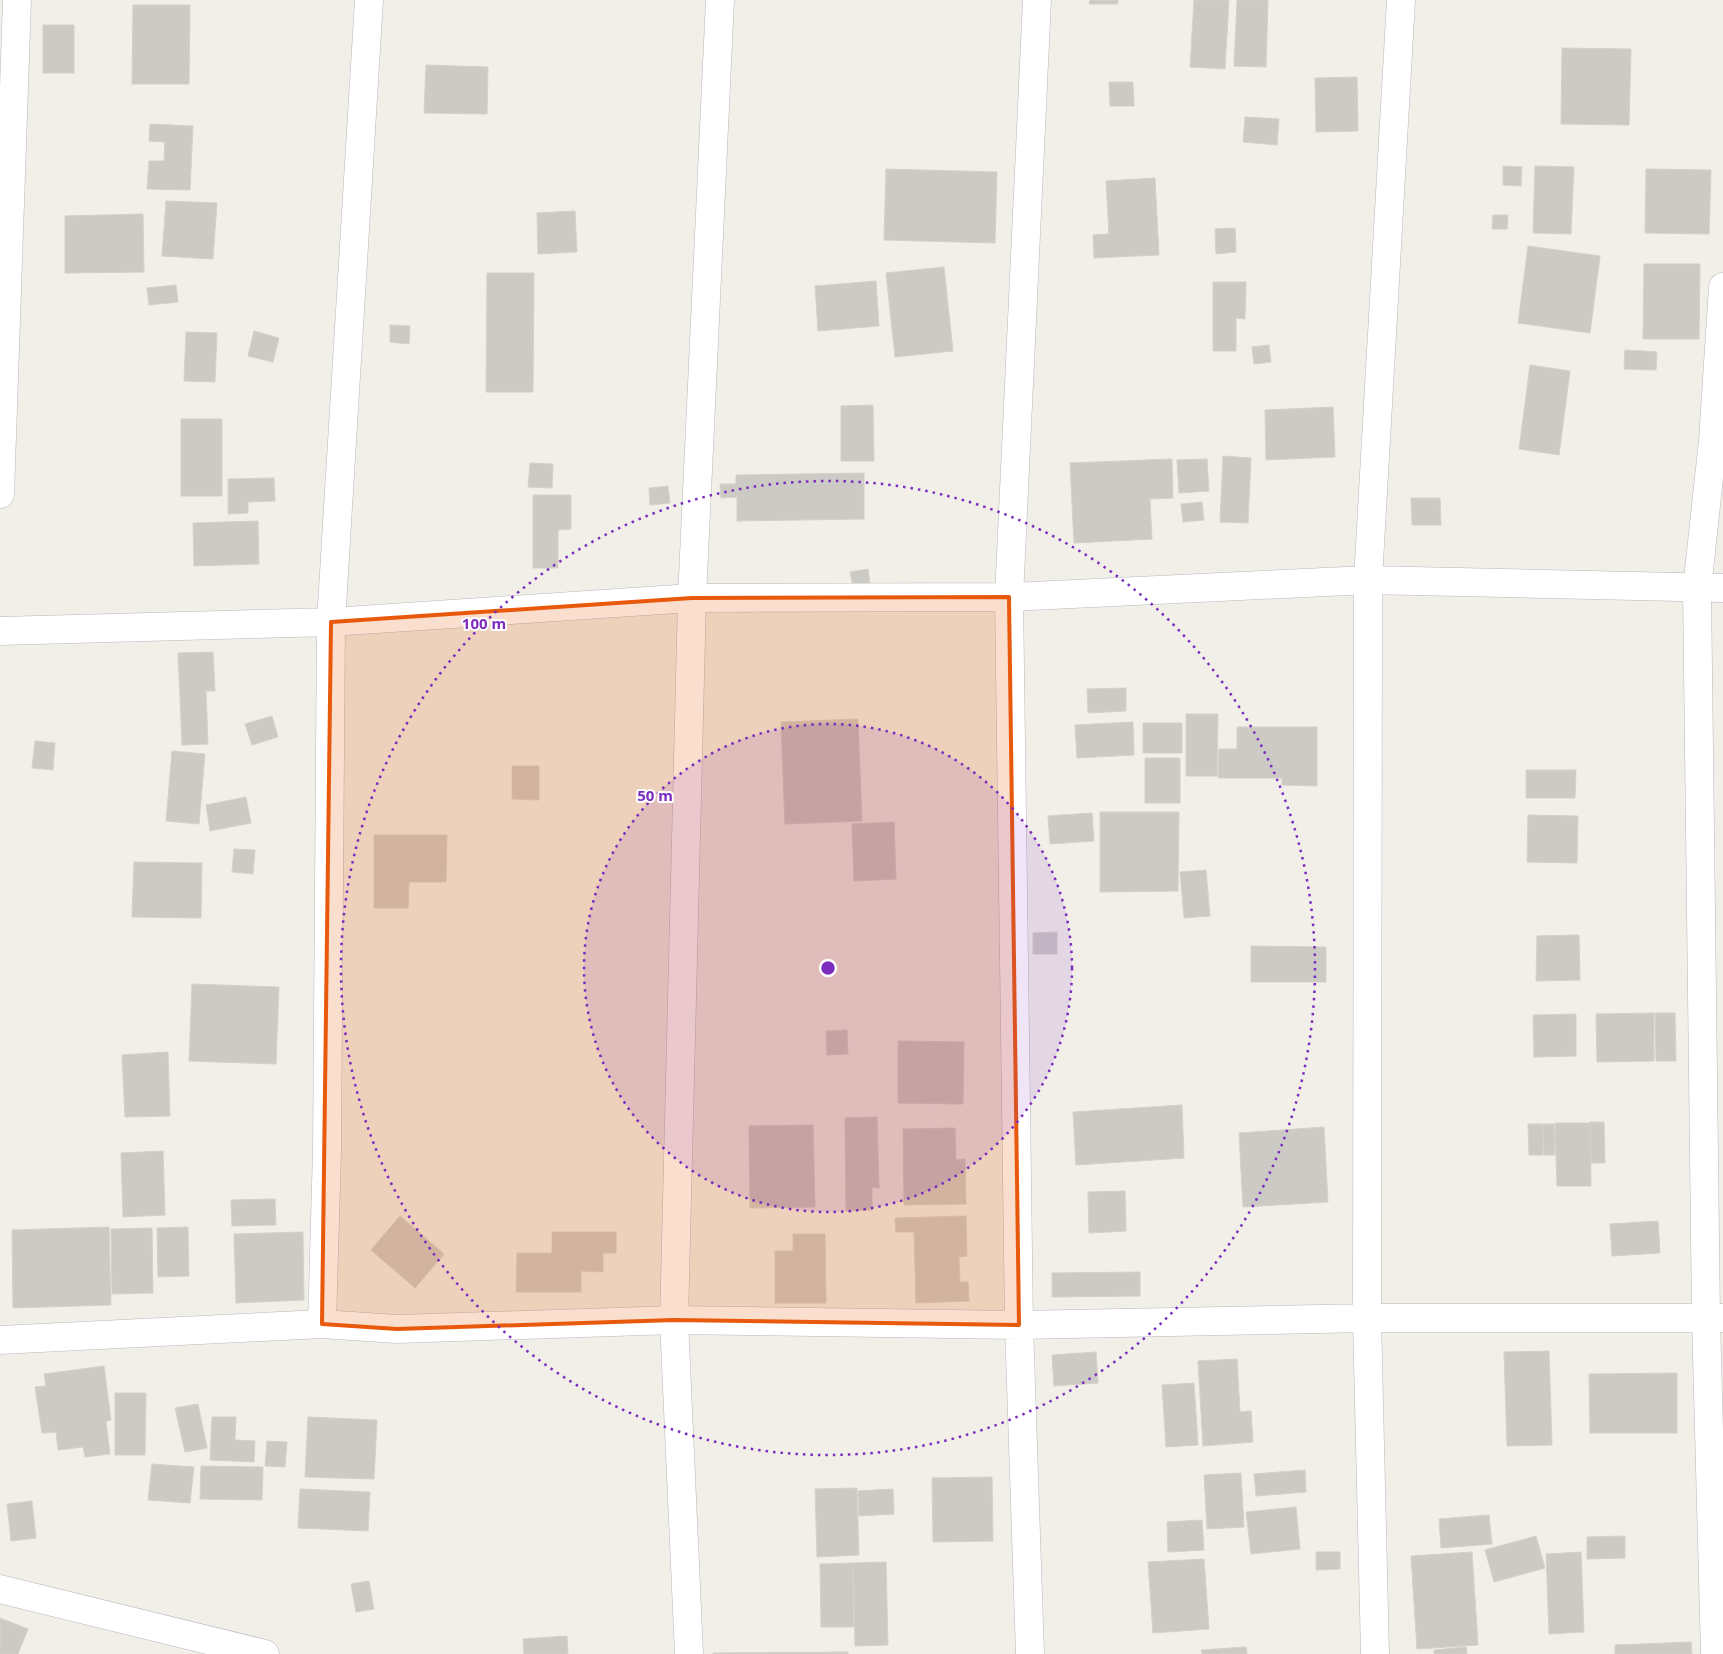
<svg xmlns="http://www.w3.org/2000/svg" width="1723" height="1654" font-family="'Noto Sans',sans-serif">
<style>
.building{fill:#cccac5;stroke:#d6d1c6}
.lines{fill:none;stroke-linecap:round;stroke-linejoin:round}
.street-casing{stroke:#b5b8bc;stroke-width:29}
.street{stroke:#fff;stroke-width:28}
.marked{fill:#e8590c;fill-opacity:0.2;stroke:#e8590c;stroke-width:4;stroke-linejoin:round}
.ring{fill:none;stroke:#7b2cbf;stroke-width:2.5;stroke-dasharray:2.5 5}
.centre{fill:#7b2cbf;stroke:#fff;stroke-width:2.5}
.ring-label{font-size:15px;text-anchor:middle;font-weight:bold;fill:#7b2cbf;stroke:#fff;stroke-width:4;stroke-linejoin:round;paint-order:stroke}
</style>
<rect width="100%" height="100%" fill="#f1efe8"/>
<path class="building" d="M1090,0H1118V4H1089Z
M1194,0H1229L1225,69L1190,67Z
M1237,0H1268L1266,67L1234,66Z
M133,5H190L189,84H132Z
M43,25H74V73H43Z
M1562,48L1631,49L1629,125L1561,124Z
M426,65L488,67L487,114L424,113Z
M1357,77L1358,131L1316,132L1315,78Z
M1109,82H1133L1134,106H1110Z
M1245,117L1279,119L1277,145L1243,142Z
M150,124L193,126L190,190L147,189L149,161H164L165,142L149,141Z
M1503,166L1522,167L1521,186L1503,185Z
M1535,166L1574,167L1571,234L1533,233Z
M886,169L997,172L995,243L884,240Z
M1646,169L1711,170L1709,234L1645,233Z
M1155,178L1159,255L1094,258L1093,235L1109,234L1106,181Z
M166,201L217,203L213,259L162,256Z
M575,211L577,252L538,254L537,213Z
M143,214L144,272L65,273V216Z
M1493,215H1508L1507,229H1492Z
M1235,228L1236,252L1216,254L1215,229Z
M1528,246L1600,256L1590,333L1518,323Z
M1644,264H1700L1699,339H1643Z
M944,267L953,351L895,357L886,273Z
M487,273H534L533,392H486Z
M876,281L879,326L818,331L815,286Z
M1213,282H1246L1245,319L1236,318V351H1213Z
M176,285L178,302L149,305L147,288Z
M390,325L410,326L409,344L390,342Z
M254,331L279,338L273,362L248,356Z
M186,332L217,333L215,382L184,381Z
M1269,345L1271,362L1254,364L1252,347Z
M1625,350L1657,352L1656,370L1624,369Z
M1530,365L1570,371L1559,455L1519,449Z
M873,405L874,461H841V406Z
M1333,407L1335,457L1266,460L1265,410Z
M181,419H222V496H181Z
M1223,456L1251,458L1248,523L1220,522Z
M1172,459L1173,498L1150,499L1152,539L1074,543L1070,463Z
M1207,459L1209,491L1179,493L1177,460Z
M530,463L553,464L552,488L528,487Z
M864,473V519L737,521V497L721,498L720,484H736V475Z
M274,478L275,501L248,502V513L228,514V479Z
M668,486L670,503L650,505L649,488Z
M533,495H571V529L558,530V568H533Z
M1411,498H1440L1441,525H1412Z
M1202,502L1204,520L1183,522L1181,504Z
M258,521L259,564L194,566L193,523Z
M868,569L870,583L853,586L850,572Z
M213,652L215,691H206L208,744L182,745L178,653Z
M1126,688V711L1088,713L1087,689Z
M1186,714H1218L1217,776H1186Z
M272,716L278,737L252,745L245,724Z
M858,719L862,821L785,824L781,722Z
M1133,722L1134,755L1077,758L1075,725Z
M1143,723H1182V753H1143Z
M1237,727H1317V786L1282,785V778H1218L1219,749H1237Z
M35,741L55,743L53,770L32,768Z
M172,751L205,754L199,824L166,821Z
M1145,758H1180V803H1145Z
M512,766H539V800L512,799Z
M1526,770H1576L1575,798H1526Z
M246,797L251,823L210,831L206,805Z
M1100,812H1179L1178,891L1100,892Z
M1092,813L1094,841L1050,844L1048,816Z
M1528,815L1578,816L1577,863L1527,862Z
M894,822L896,879L854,881L852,824Z
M374,835H447L446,882H409L408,908H374Z
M234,849L255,850L253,874L232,872Z
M134,862L202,863L201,918L132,917Z
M1206,870L1210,916L1184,918L1180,872Z
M1057,932V954H1033V933Z
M1579,935L1580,980L1536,981L1537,936Z
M1251,946L1326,947V982H1251Z
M192,984L279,987L276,1064L189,1061Z
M1654,1013V1061L1597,1062L1596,1014Z
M1655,1013H1675L1676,1061H1656Z
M1576,1014V1056L1534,1057L1533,1015Z
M847,1030L848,1054L827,1055L826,1031Z
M898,1041L964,1042L963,1104L898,1103Z
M168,1052L170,1116L125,1117L122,1055Z
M1182,1105L1184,1158L1076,1165L1073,1112Z
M877,1117L879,1188L872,1187V1210L846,1211L845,1118Z
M1590,1122H1604L1605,1163H1591Z
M1555,1123H1590L1591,1186H1557Z
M1528,1124H1543V1155H1529Z
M1543,1124H1554L1555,1155H1544Z
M813,1125L815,1207L750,1208L749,1126Z
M1324,1127L1328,1202L1243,1207L1239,1133Z
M955,1128L956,1160L965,1159L966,1204L904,1205L903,1129Z
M163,1151L165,1215L123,1217L121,1153Z
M1125,1191L1126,1231L1089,1233L1088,1192Z
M275,1199L276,1225L232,1226L231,1200Z
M400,1216L444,1254L415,1288L371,1250Z
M966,1216L967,1256L959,1257L960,1282H968L969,1301L916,1303L914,1232H896L895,1218Z
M1658,1221L1660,1253L1612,1256L1610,1224Z
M109,1227L111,1305L13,1308L12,1230Z
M188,1227L189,1276L158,1277L157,1228Z
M152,1228L153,1293L112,1294L111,1229Z
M303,1232L304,1300L236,1303L234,1234Z
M552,1232H616V1253H603V1272L581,1271V1292H516L517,1253H552Z
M793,1234H825L826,1303H775V1251H793Z
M1140,1272V1296L1052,1297V1273Z
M1549,1351L1552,1445L1507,1446L1504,1352Z
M1096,1352L1098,1383L1054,1386L1052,1355Z
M1237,1359L1240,1412L1251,1411L1253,1442L1203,1446L1198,1361Z
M104,1366L111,1420L106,1421L110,1454L85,1457L83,1447L58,1450L56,1432L42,1433L35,1387L46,1386L44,1374Z
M1677,1373V1433H1590L1589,1374Z
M1194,1383L1198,1445L1166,1447L1162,1385Z
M115,1393H146L145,1455H115Z
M198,1404L207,1448L185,1452L175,1408Z
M212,1417H236L235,1440L255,1441L254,1462L210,1460Z
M308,1417L377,1420L374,1479L305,1477Z
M267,1441L287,1442L285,1467L265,1466Z
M152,1464L194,1467L190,1503L148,1500Z
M201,1466L263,1467L262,1500L200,1499Z
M1305,1470L1306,1492L1256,1496L1254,1474Z
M1241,1473L1244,1527L1207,1529L1204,1475Z
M992,1477L993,1541L933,1542L932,1478Z
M857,1488L859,1555L817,1557L815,1489Z
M300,1489L370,1492L368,1531L298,1528Z
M893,1489L894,1514L859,1516L858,1491Z
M32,1501L36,1538L11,1541L7,1504Z
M1296,1507L1300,1549L1251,1554L1246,1512Z
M1489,1515L1492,1544L1441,1548L1439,1519Z
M1202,1520L1204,1550L1168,1552L1167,1522Z
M1536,1536L1545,1568L1494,1582L1485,1550Z
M1625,1536V1558L1587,1559V1537Z
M1316,1552H1340V1569L1316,1570Z
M1472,1552L1478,1645L1417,1649L1411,1556Z
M1581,1552L1584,1632L1549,1634L1546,1554Z
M1204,1559L1209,1629L1153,1633L1148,1562Z
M886,1562L888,1645L855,1646L853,1563Z
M853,1563L854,1627H821L820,1564Z
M369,1581L374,1609L356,1612L351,1584Z
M0,1618L28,1629L18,1654H0Z
M567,1636L568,1654H524L523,1639Z
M1691,1642L1692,1654H1615V1645Z
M1246,1647L1247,1654H1202L1201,1650Z
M1466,1647L1467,1654H1434V1650Z
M848,1652V1654H713V1653Z"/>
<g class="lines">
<defs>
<path id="street" d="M0,494L17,0
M0,631L331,622L692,598L1009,597L1368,580L1723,588
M322,1324L327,1151L331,622L369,0
M0,1340L322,1324L397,1329L674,1320L1019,1325L1367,1318H1723
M0,1589L265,1654
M689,1654L674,1320L692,598L720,0
M1030,1654L1019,1325L1009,597L1037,0
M1375,1654L1367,1318L1368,580L1401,0
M1715,1654L1706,1318L1697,588L1713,441L1723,287"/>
</defs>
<use href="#street" class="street-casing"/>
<use href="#street" class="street"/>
</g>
<path class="marked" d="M1009,597L1019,1325L674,1320L397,1329L322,1324L331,622L692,598Z"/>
<circle cx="828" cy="968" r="244" fill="#7b2cbf" fill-opacity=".12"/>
<g class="ring">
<circle cx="828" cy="968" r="244"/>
<circle cx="828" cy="968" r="487"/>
</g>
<circle cx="828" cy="968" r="8" class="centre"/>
<g class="ring-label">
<text x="484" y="629">100 m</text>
<text x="655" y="801">50 m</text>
</g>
</svg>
